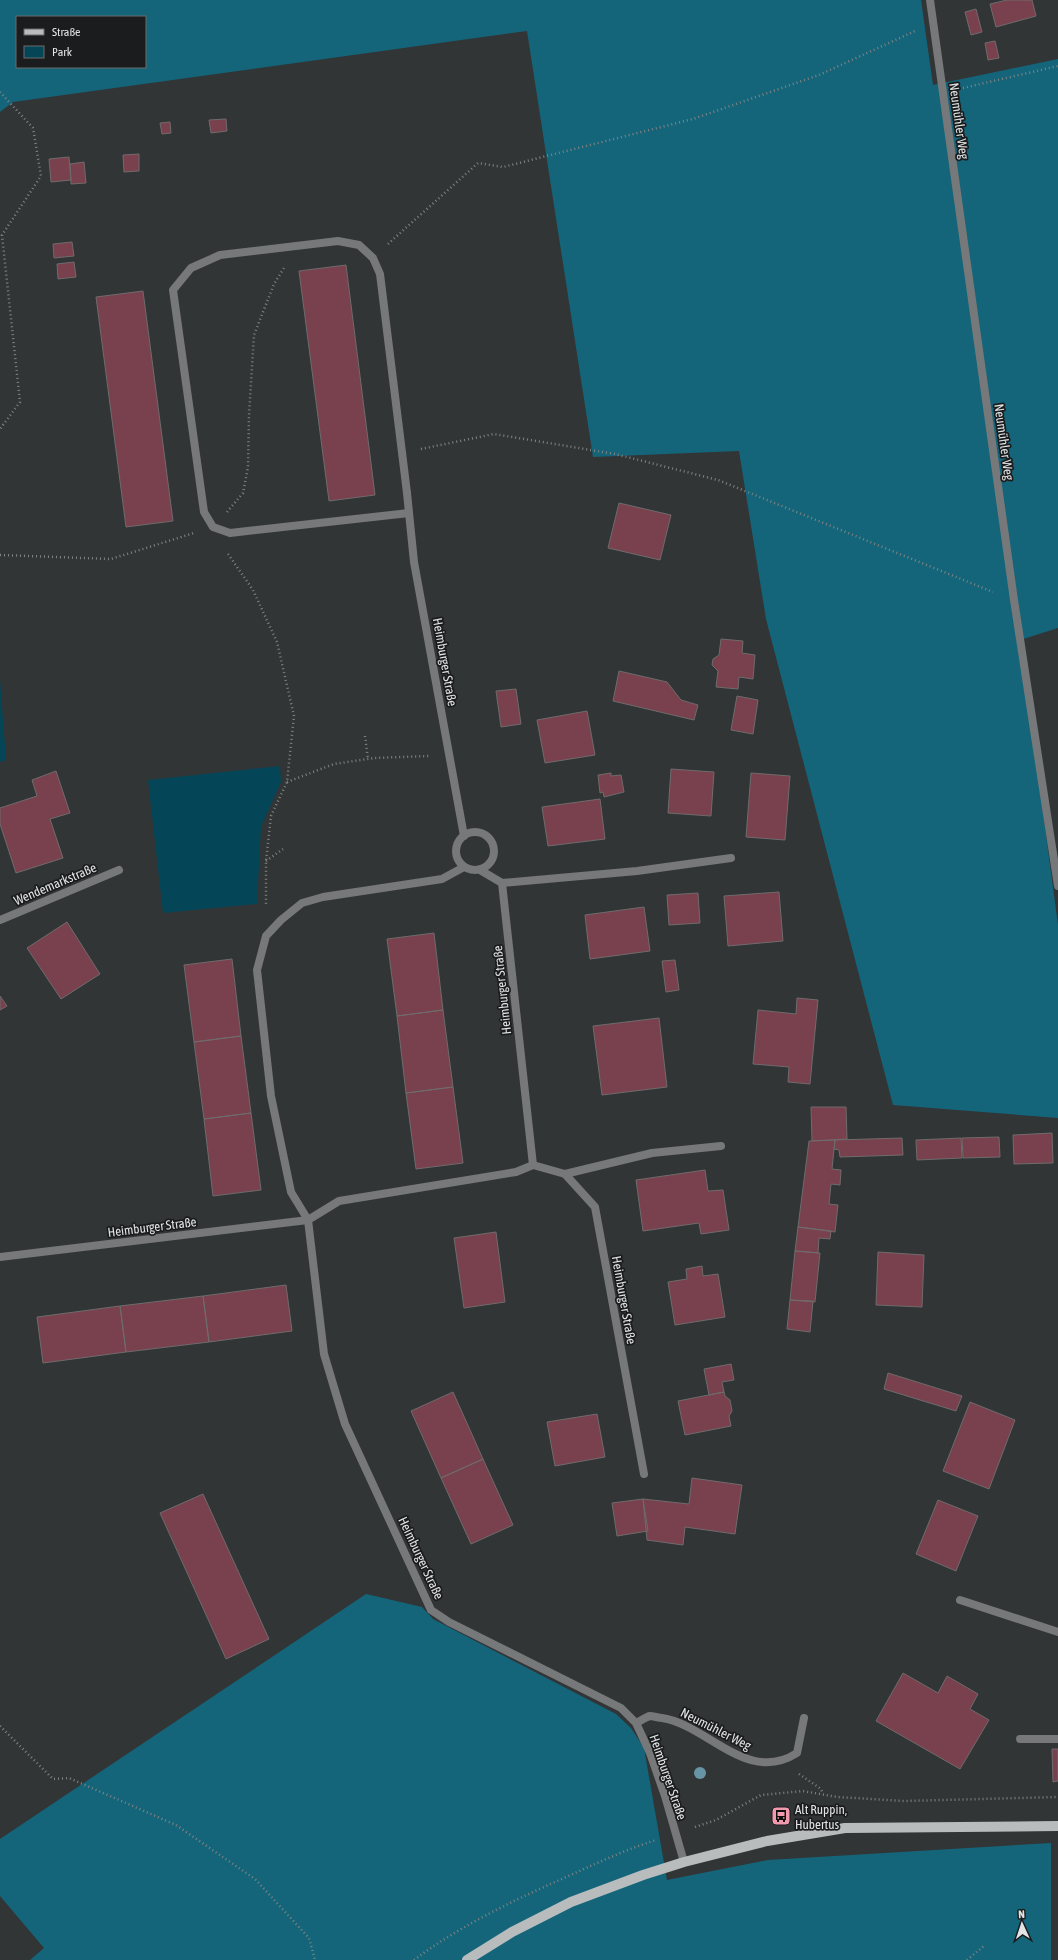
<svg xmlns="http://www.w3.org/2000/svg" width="1058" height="1960" font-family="'Asap Condensed',sans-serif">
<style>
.green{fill:#044657}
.forest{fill:#14657a;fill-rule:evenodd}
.building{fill:#79414e;stroke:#6f6b6c}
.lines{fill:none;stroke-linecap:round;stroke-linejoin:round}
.path{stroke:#818384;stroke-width:2.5;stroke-dasharray:1 3;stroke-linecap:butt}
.service{stroke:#777879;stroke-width:8}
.minor{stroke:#777879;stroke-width:8}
.primary{stroke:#b8bcbd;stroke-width:10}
.tree{fill:#6795a5}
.labels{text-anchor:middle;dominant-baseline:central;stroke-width:3.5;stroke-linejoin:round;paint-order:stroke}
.street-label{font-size:13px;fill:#e1e3e4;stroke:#1b1c1d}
.poi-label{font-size:13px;fill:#e1e3e4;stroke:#1b1c1d;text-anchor:start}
</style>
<rect width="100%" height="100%" fill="#323536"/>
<path class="green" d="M0,679L6,760L0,762Z
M280,766L281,782L261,827L257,904L163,913L148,780Z"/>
<path class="forest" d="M0,0H921L933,85L1058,59V628L1020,640L1058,925V1118L893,1105L766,619L739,451L593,457L527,31L13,102L0,112ZM17,17H145V67H17Z
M366,1594L422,1607L433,1619L616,1714L631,1728L644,1748L667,1880L768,1860L1051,1843V1960H30L44,1948L0,1896V1839Z"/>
<path class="building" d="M1007,0H1032L1036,16L996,27L990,4Z
M976,9L982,32L971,35L965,12Z
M995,41L999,58L988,60L985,43Z
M226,119L227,131L211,133L209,120Z
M170,122L171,133L162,134L160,123Z
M139,154V171L124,172L123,155Z
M69,157L71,180L51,182L49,159Z
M84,162L86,183L71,184L70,164Z
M72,242L74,256L54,258L53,244Z
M74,262L76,277L58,279L57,264Z
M346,265L375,495L329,501L299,271Z
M143,291L173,521L126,527L96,297Z
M619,503L671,515L660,560L608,548Z
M721,639L743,641L742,653L755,655L753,679L739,677L738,689L716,687L718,671L712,665L713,659L719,655Z
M619,671L667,682L681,700L698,705L694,720L613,701Z
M516,689L521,724L501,727L496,691Z
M737,696L758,700L753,734L731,730Z
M587,711L595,755L545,763L537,720Z
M671,769L714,772L711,816L668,813Z
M56,771L70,813L50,819L63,858L16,873L0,824V808L37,796L32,780Z
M611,773V776L621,775L624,792L604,797L603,792L600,793L598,775Z
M751,773L790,776L785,840L746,837Z
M600,799L605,839L548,846L542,807Z
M779,892L783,941L728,946L724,896Z
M698,893L700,923L669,925L667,895Z
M644,907L650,951L590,959L585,915Z
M67,922L100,974L61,999L27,948Z
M434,933L443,1010L397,1016L387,939Z
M232,959L241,1036L194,1042L184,965Z
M675,960L679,990L666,992L662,961Z
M0,996L7,1006L0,1010Z
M797,998L818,1000L810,1084L788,1082L789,1067L753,1064L758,1010L796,1014Z
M443,1010L453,1087L406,1093L397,1016Z
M659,1018L667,1087L602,1095L593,1026Z
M241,1036L251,1113L204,1119L194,1042Z
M453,1087L463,1163L416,1169L406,1093Z
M811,1107H846L847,1139L812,1141Z
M251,1113L261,1190L213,1196L204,1119Z
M1052,1133L1053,1163L1014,1164L1013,1135Z
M999,1137L1000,1157L963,1158L962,1138Z
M902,1138L903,1155L840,1157L839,1150L834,1149L835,1140Z
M961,1138L962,1158L917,1160L916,1140Z
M835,1140L832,1169L841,1170L840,1185L831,1184L829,1204L838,1205L835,1232L798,1227L809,1141Z
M705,1170L708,1191L723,1190L729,1230L701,1234L699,1223L643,1231L636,1180Z
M798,1227L831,1231L830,1239L819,1238L818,1253L795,1251Z
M496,1232L505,1302L464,1308L454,1238Z
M795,1251L820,1253L815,1302L790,1300Z
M878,1252L924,1255L922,1307L876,1305Z
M702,1266L703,1276L718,1274L725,1317L675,1325L668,1282L687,1279L686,1269Z
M286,1285L292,1331L209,1342L203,1296Z
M203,1296L209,1342L126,1352L120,1306Z
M790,1300L813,1301L810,1332L787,1329Z
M120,1306L126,1352L43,1363L37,1317Z
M731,1364L734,1380L722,1382L724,1392L709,1395L704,1369Z
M888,1373L962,1396L956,1411L884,1389Z
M453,1392L483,1459L441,1478L411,1411Z
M724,1392L725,1396L730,1400L732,1411L729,1416L731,1426L685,1435L678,1401Z
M970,1402L1015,1420L989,1489L943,1471Z
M597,1414L605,1457L555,1466L547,1422Z
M483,1459L513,1525L471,1544L441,1478Z
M692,1478L742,1485L735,1534L685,1527L683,1545L647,1540L643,1499L689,1504Z
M203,1494L269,1639L226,1659L160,1513Z
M643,1499L648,1531L617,1536L612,1503Z
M938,1500L978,1516L956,1571L916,1554Z
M903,1673L938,1693L947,1676L978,1694L970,1709L989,1720L960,1769L876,1721Z
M1052,1749H1058V1781L1053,1782Z"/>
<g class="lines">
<path class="path" d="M963,88L1058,66
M0,92L33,128L41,176L2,235L20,402L0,429
M388,244L478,163L503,167L693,119L819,75L915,31
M421,449L494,434L615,454L718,480L993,592
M227,512L243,493L248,467L249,415L254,335L274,284L284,268
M228,554L253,590L277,642L294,716L287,782L271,816L266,861V905
M0,555L111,559L194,533
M365,736L368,759
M287,782L334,764L374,758L429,756
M266,861L283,849
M0,1726L53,1779L69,1778L176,1825L255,1879L309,1938L315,1960
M799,1774L821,1789L823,1794
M695,1827L716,1820L761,1795L803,1791L837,1797L904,1801L1058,1797
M414,1960C457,1928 506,1904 555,1882C589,1867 621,1851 656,1840
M967,1960L985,1945"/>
<path class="service" d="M407,493L380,274L373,258L359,245L338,241L220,255L191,268L173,290L204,512L213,527L230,533L409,513
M502,883L637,871L731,858
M565,1174L652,1153L721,1146
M308,1220L291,1192L271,1096L257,970L266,936L281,920L302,903L323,897L442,879L464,867
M960,1600L1058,1632
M1020,1739H1058"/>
<path class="minor" d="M930,0L1014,600L1058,886
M407,493L414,562L464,836
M456 851a19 19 0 1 1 38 0a19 19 0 1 1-38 0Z
M480,870L502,883L533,1165
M0,920L119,870
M308,1220L324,1354L345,1424L431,1610L449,1622L621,1708L636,1723L650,1753L665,1796L684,1862
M0,1257L308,1220L339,1201L516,1172L533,1165L565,1174L595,1207L644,1474
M636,1723C640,1721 646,1717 650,1716C653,1716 659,1718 662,1718C708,1725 747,1785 797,1753L804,1718"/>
<path class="primary" d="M467,1960L512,1932L571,1902L643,1875L684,1862L767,1841L845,1828L1058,1826"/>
</g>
<circle class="tree" cx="700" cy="1773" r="6"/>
<defs>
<symbol id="bus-square" viewBox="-11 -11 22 22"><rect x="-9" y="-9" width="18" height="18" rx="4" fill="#f29aad" stroke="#1b1c1d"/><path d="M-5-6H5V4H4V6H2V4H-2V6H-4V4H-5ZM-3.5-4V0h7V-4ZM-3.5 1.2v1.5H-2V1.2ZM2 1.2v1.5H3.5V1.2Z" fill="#111"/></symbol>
</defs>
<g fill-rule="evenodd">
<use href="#bus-square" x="770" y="1805" width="22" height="22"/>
</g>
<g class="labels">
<g class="street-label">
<text transform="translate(959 121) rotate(82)">Neumühler Weg</text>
<text transform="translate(1004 442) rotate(82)">Neumühler Weg</text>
<text transform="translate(445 662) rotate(80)">Heimburger Straße</text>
<text transform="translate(55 884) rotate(-23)">Wendemarkstraße</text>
<text transform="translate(502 990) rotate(-96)">Heimburger Straße</text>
<text transform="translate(152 1227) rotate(-7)">Heimburger Straße</text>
<text transform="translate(624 1300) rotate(80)">Heimburger Straße</text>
<text transform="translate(421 1558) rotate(65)">Heimburger Straße</text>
<text transform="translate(716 1729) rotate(27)">Neumühler Weg</text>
<text transform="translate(668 1777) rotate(71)">Heimburger Straße</text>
</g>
<g class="poi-label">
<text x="795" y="1809">Alt Ruppin,<tspan x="795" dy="15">Hubertus</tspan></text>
</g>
</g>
<rect x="16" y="16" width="130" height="52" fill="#1b1c1d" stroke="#6a6c6d"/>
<rect x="24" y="29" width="20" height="6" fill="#b8bcbd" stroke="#6a6c6d"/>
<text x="52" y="36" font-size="12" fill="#e1e3e4">Straße</text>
<rect x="24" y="46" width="20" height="12" fill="#044657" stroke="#6a6c6d"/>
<text x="52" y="56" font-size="12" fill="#e1e3e4">Park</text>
<g transform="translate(1022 1924) rotate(357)" stroke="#1b1c1d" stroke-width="3" paint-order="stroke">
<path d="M0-3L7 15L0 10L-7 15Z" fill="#e1e3e4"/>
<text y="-6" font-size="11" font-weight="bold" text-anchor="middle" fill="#e1e3e4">N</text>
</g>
</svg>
